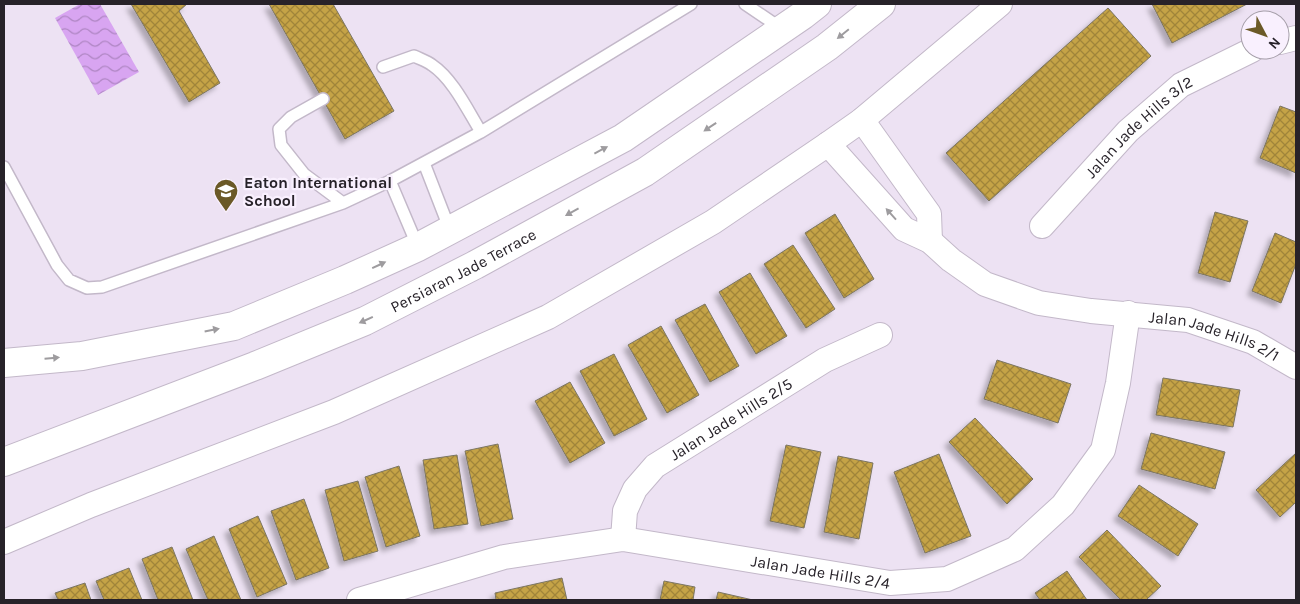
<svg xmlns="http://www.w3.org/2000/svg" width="1300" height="604" font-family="Karla,sans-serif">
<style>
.water{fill:url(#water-waves)}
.building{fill:url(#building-cross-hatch);stroke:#7b7563;filter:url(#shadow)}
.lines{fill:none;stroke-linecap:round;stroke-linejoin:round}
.lane-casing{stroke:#c3b8c9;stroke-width:14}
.street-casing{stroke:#c3b8c9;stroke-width:26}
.secondary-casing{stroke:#c3b8c9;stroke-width:30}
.lane{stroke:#fff;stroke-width:11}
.street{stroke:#fff;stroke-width:24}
.secondary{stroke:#fff;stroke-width:28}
.oneway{fill:#9e9c9f}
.labels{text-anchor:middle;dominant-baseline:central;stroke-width:4.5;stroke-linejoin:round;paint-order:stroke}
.street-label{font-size:16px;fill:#272229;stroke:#f9f0fe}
.poi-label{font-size:16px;font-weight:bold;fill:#272229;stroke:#f9f0fe;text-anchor:start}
</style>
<defs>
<pattern id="water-waves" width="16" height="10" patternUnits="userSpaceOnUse" patternTransform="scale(1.25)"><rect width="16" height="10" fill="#d8a5f1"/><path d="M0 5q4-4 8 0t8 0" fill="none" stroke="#af86c3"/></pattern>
<pattern id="building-cross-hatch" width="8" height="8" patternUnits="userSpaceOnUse" patternTransform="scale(1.25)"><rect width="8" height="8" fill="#c5a346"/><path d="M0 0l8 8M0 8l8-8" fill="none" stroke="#a0843a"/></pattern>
<filter id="shadow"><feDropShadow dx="-4.5" dy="4.5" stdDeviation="2.5" flood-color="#0004"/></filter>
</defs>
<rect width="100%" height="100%" fill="#ede2f3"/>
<path class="water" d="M80,4H100L139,72L98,95L55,18Z"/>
<path class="building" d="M131,4H187L179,11L220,83L189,102Z
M269,4H333L394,111L345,139Z
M1152,4H1247L1172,43Z
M1108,8L1151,56L989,201L946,153Z
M1280,106L1296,112V173L1260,158Z
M1215,212L1248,221L1230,282L1198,273Z
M835,214L874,279L844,298L805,233Z
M1275,233L1296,242V264L1281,303L1252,291Z
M793,245L835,309L806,328L764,264Z
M750,273L787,336L756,354L719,292Z
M705,304L739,366L710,382L675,320Z
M661,326L699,395L667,413L628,345Z
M614,354L647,419L614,436L580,371Z
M997,360L1071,384L1058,423L984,399Z
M1163,378L1240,390L1233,427L1156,415Z
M570,382L605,443L570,463L535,401Z
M975,418L1033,479L1007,504L949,442Z
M1151,433L1225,452L1215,489L1141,469Z
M498,444L513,519L481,526L465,451Z
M786,445L821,452L804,528L770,521Z
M1296,453V502L1280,517L1256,490Z
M939,454L971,536L925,553L894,472Z
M457,455L468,524L434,529L423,460Z
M838,456L873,463L859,539L824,532Z
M399,466L420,536L386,547L365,477Z
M358,481L378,551L344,561L325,490Z
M1139,485L1198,524L1178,556L1118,516Z
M304,499L329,568L296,580L271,511Z
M258,516L287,584L257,597L229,529Z
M1107,530L1161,586L1146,600H1121L1079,557Z
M214,536L241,600H208L186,549Z
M172,547L193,600H158L142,559Z
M129,568L142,600H104L96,581Z
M1067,571L1087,600H1040L1035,593Z
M562,578L567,600H496L495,593Z
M664,581L695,587L693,600H660Z
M85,583L91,600H58L55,593Z
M718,592L753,600H716Z"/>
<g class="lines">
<defs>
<path id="lane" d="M745,4L782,29
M383,67L414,56C420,59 427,61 432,65C453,79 468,111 481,132
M323,99L291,117L279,129L281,145L304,174L343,203
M424,163L450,230
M4,167L57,265L69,280L87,288L102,287L343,203L390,181L481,132L691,4
M390,181L418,247"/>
<g id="street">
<path d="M1280,42L1296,38"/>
<path d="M862,120L929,214L930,241"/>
<path id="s1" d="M828,144L904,229L930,241L951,260L985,284L1039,303L1091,311L1188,320L1253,342L1296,367"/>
<path id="s2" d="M1042,226L1128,131L1181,85L1252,50"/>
<path id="s3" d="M623,539L625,511L635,489L655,466L825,360L880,335"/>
<path d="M4,542L91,505L334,412L548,317L713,222L828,144L862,120L1000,4"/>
<path id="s4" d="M359,600L504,557L623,539L890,583L947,579L1015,549L1063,505L1103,450L1118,383L1128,313"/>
</g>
<g id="secondary">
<path d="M4,363L82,356L234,326L345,280L418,247L623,138L803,15L817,4"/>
<path id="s5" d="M4,462L255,366L365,321L475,265L645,172L827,47L881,4"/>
</g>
</defs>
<use href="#lane" class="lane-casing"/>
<use href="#street" class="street-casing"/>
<use href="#secondary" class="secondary-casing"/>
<use href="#lane" class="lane"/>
<use href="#street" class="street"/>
<use href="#secondary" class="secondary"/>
</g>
<defs><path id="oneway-solid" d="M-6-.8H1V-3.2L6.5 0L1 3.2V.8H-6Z" transform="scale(1.25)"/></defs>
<g class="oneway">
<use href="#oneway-solid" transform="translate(843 34) rotate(141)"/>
<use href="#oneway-solid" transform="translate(710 127) rotate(146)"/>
<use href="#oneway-solid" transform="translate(601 150) rotate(-28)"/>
<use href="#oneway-solid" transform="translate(572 212) rotate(151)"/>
<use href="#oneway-solid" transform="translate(891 214) rotate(-132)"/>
<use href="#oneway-solid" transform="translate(379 265) rotate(-25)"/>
<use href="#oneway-solid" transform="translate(366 320) rotate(156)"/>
<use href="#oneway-solid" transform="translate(212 330) rotate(-11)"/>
<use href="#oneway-solid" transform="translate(52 358) rotate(-5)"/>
</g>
<defs>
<symbol id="school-pin" viewBox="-11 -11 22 30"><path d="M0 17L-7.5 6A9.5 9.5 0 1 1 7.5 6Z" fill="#6b5927" stroke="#f9f0fe"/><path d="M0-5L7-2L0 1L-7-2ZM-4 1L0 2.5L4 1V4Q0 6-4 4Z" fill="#fff"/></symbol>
</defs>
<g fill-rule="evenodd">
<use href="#school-pin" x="212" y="177" width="28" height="38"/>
</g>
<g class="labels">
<g class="street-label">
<text stroke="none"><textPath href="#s2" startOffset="139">Jalan Jade Hills 3/2</textPath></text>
<text stroke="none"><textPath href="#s5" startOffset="498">Persiaran Jade Terrace</textPath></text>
<text stroke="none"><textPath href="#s1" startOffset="449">Jalan Jade Hills 2/1</textPath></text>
<text stroke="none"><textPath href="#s3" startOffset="172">Jalan Jade Hills 2/5</textPath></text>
<text stroke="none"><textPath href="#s4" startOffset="472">Jalan Jade Hills 2/4</textPath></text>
</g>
<g class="poi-label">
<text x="244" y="182">Eaton International<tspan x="244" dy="18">School</tspan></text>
</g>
</g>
<rect width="1300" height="604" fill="none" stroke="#272229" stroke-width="10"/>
<g transform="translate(1265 35) rotate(131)"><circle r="24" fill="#f9f0fe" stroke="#a59ea9"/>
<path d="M0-4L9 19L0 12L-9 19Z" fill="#6b5927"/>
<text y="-8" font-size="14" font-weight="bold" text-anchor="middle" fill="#272229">N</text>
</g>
</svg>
